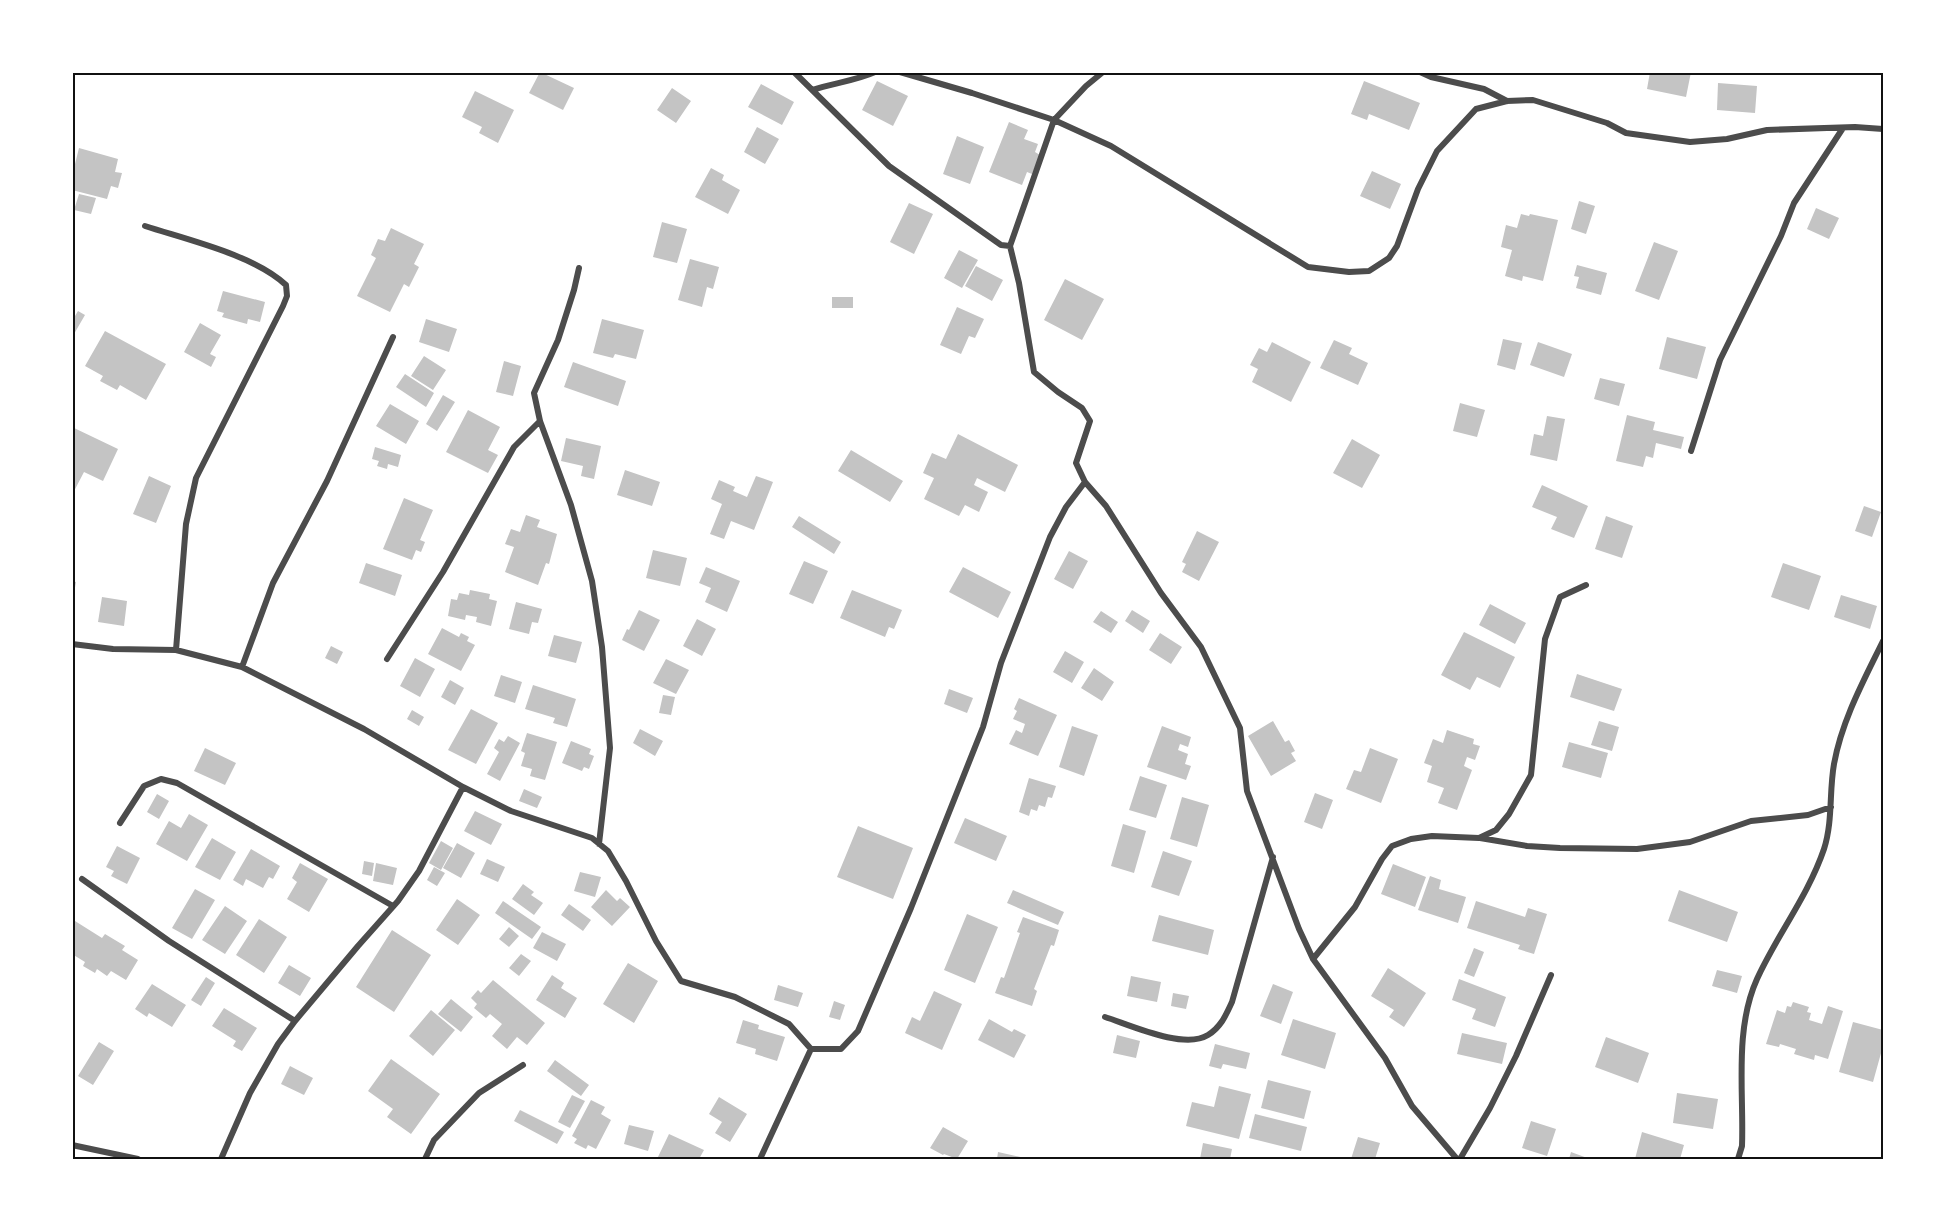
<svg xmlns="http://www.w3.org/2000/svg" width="1955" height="1231" font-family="'Times New Roman',serif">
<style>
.building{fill:#c4c4c4}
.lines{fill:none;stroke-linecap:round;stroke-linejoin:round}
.minor{stroke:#4c4c4c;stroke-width:6}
.neatline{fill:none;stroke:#111;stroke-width:2}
</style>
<rect width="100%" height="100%" fill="#fff"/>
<path class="building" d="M540,72L574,88L563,110L529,93Z
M1650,72L1672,75L1673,72H1691L1686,97L1647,89Z
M1866,72H1883V75L1866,74Z
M877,81L908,96L893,126L862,110Z
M1364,81L1420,103L1409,130L1369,114L1367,120L1351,114Z
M1718,83L1757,86L1755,113L1717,110Z
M761,84L794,102L782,125L748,107Z
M672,88L691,101L676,123L657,110Z
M475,91L514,110L498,143L479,133L482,127L462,117Z
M1009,122L1028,130L1024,139L1038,144L1035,152L1040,155L1032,174L1027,172L1022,185L989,172Z
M757,127L779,139L765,164L744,152Z
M957,136L984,147L970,184L943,174Z
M79,148L118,159L115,172L122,173L118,188L111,186L107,199L72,190V176Z
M711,168L724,175L722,180L740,190L728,214L695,197Z
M1372,171L1401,184L1390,209L1360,196Z
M79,194L96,198L91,214L74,210Z
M1579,201L1595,206L1586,234L1571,229Z
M909,203L933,214L914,254L890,242Z
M1816,208L1839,218L1829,239L1807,229Z
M1521,214L1529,216L1530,214L1558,220L1543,281L1523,276L1522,281L1505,276L1512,250L1501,247L1506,225L1517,228Z
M662,222L687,229L677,263L653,257Z
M391,228L424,244L414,264L419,267L409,287L404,284L390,312L357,296L376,258L371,255L378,239L385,241Z
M1654,242L1678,251L1659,300L1635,291Z
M959,250L978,260L962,288L944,278Z
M690,259L719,267L713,289L707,287L702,307L678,300Z
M1577,265L1607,273L1601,295L1576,288L1579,277L1574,276Z
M976,266L1003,280L992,301L965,286Z
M1065,279L1104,299L1082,340L1044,320Z
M223,291L265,302L260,322L248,319L247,324L222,317L224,313L217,311Z
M832,297H853V308H832Z
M957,307L984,319L975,338L969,336L961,354L940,345Z
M78,311L85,315L74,334L72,333V321Z
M426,319L457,329L449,352L419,342Z
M602,319L644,330L636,359L615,354L613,358L593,353Z
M200,323L221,335L210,354L216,357L211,367L184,352Z
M105,331L166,364L146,400L120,385L117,390L100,381L103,376L85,366Z
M1667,337L1706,347L1697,379L1659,369Z
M1503,339L1522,343L1515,370L1497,365Z
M1334,340L1352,348L1349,354L1368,363L1358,385L1320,368Z
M1272,342L1311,362L1291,402L1252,382L1258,369L1250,365L1259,348L1267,352Z
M1538,342L1572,354L1564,377L1530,365Z
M424,356L446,370L433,390L411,376Z
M504,361L521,366L513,396L496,392Z
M573,362L626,381L618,406L564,387Z
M405,374L434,393L426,407L396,387Z
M1600,378L1625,384L1619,406L1594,399Z
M443,395L455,402L437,431L426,424Z
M1460,403L1485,410L1477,437L1453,431Z
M390,404L419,421L406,444L376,426Z
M468,410L500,427L488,450L498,455L488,473L446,452Z
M1627,415L1655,422L1653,430L1684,437L1681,449L1656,443L1653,458L1646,456L1643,467L1616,461Z
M1547,416L1565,419L1557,461L1530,455L1534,434L1543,436Z
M72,427L118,449L103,481L84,472L72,495Z
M958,434L1018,465L1005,492L977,478L974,485L988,492L979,512L965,505L959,516L924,499L934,478L923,473L932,453L946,459Z
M566,438L601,446L594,479L581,476L583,466L561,461Z
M1352,439L1380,455L1362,488L1333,473Z
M375,447L401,455L398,467L388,464L387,469L377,466L379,461L372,459Z
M851,450L903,481L890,502L838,471Z
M625,470L660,482L652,506L617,495Z
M149,476L171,486L156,523L133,514Z
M756,476L773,482L754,530L731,521L724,539L710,534L722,504L711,499L719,480L735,487L733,491L747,497Z
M1542,485L1588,506L1574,538L1551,529L1557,517L1532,507Z
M404,498L433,510L420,540L425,542L421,552L416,550L412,560L383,549Z
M1864,506L1881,512L1872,537L1855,531Z
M526,515L540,520L537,527L557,534L549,564L546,563L538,585L505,572L514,547L505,544L511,529L520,532Z
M799,516L841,542L834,554L792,527Z
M1606,516L1633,526L1622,558L1595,549Z
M1197,531L1219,542L1199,581L1182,572L1186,564L1182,562Z
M653,550L687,558L680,586L646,578Z
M1069,551L1088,561L1073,589L1054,579Z
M804,561L828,571L813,604L789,594Z
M366,563L402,575L395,596L359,583Z
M1783,563L1821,576L1809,610L1771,597Z
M706,567L740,581L727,612L705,602L711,588L699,583Z
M963,567L1011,592L998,618L949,592Z
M72,581L76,582L73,599H72Z
M470,590L490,594L489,599L497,601L491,626L476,622L477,617L466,615L465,620L448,616L451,599L457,600L459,593L469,595Z
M852,590L902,610L894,629L889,627L885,637L840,618Z
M1841,595L1877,606L1870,629L1834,617Z
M102,597L127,601L124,626L98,622Z
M516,602L542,609L538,623L532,622L529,634L509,629Z
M1490,604L1526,623L1515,644L1479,625Z
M639,610L660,620L644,651L622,640L627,629L629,630Z
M1132,610L1150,621L1143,633L1125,621Z
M1101,611L1118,622L1111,633L1093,622Z
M697,619L716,629L702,656L683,646Z
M442,628L459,637L461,633L469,637L467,641L475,645L461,671L428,654Z
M1464,632L1515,657L1500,688L1477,677L1470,690L1441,675Z
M1160,633L1182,647L1171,664L1149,650Z
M554,635L582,642L576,663L548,656Z
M331,646L343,652L337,664L325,658Z
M1065,651L1084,662L1072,683L1053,672Z
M415,658L435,669L420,697L400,686Z
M666,659L689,670L676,694L653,683Z
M1094,668L1114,682L1102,701L1081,688Z
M1577,674L1622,689L1614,711L1570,697Z
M501,675L522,682L515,703L494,696Z
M450,680L464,688L455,705L441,697Z
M533,685L576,699L567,727L553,723L555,718L525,709Z
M949,689L973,698L967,713L944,704Z
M663,695L675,697L671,715L659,713Z
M1019,698L1057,715L1038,756L1009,744L1016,730L1022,733L1025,724L1013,719L1017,711L1014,709Z
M471,709L498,723L476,764L448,750Z
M412,710L424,717L419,726L407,719Z
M1273,721L1285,742L1289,740L1295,751L1291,753L1296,761L1271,776L1248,736Z
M1599,721L1619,727L1612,751L1591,745Z
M1072,726L1098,735L1084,776L1059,767Z
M1162,726L1191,737L1188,747L1180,744L1178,750L1188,754L1185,764L1191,766L1186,780L1147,767Z
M640,729L663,741L655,756L633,743Z
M1447,730L1474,739L1473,744L1480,746L1475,760L1467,757L1464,766L1472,770L1457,810L1438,803L1444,788L1427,782L1432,766L1424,763L1433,739L1443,743Z
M527,733L557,742L545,780L530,776L532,769L521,766L525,753L521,751Z
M508,736L520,743L500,781L487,774L499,752L494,748L499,739L504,742Z
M571,741L591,749L589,754L594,756L589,769L584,767L582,771L562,763Z
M1569,742L1608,753L1601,778L1562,767Z
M205,748L236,763L225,785L194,771Z
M1370,748L1398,759L1381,803L1346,789L1354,770L1361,772Z
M1140,776L1167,785L1156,818L1129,810Z
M1029,778L1056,786L1052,798L1048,797L1045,807L1039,805L1037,811L1031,809L1029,816L1019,812Z
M524,789L542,797L537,808L519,801Z
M1315,793L1333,800L1322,829L1304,822Z
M157,794L169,801L159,819L147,812Z
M1182,797L1209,805L1197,847L1170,839Z
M475,811L502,824L491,845L464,831Z
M189,814L208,825L187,861L156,844L169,821L181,828Z
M965,818L1007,836L996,861L954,843Z
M1123,824L1146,831L1134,873L1111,866Z
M858,826L913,848L893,899L837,877Z
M212,838L236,852L220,880L195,867Z
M441,841L453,848L441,870L429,863Z
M457,843L475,853L461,878L443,868Z
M117,846L140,858L127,884L111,876L114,871L106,867Z
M251,849L280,866L273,879L269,877L263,888L246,879L243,886L233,880Z
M1163,851L1192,861L1179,896L1151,887Z
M487,859L505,867L498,882L480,874Z
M364,861L374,863L372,876L362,874Z
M300,863L328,879L309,912L287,899L297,882L292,878Z
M376,863L397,868L393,885L373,881Z
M1393,864L1426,877L1415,907L1381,894Z
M434,867L445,873L437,886L427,880Z
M580,872L601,877L595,897L574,891Z
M1430,876L1441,880L1439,889L1466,897L1458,923L1418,910Z
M523,884L534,892L531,895L543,903L534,915L512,899Z
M195,889L215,900L192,939L172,928Z
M606,890L617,901L620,898L630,907L612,926L591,907Z
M1013,890L1064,912L1058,925L1007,903Z
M1679,890L1738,912L1727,942L1668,921Z
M457,899L480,915L458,945L436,930Z
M503,901L541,927L532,939L495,913Z
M1476,901L1525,917L1528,908L1547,914L1534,954L1518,949L1520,945L1467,928Z
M569,904L591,920L583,931L561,915Z
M225,906L247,921L225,954L202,940Z
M967,914L998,927L975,983L944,970Z
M1159,915L1214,930L1208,955L1152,941Z
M1023,917L1059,930L1054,946L1051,945L1034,989L1037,991L1032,1006L995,993L1001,977L1004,978L1020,933L1017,932Z
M259,919L287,937L264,973L236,955Z
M75,921L102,938L105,934L125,946L122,950L138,960L126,980L111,971L107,976L97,969L95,973L83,966L85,962L72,954V925Z
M509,927L519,936L509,947L499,939Z
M392,930L431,955L394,1012L356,987Z
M542,932L566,944L557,961L533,948Z
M1474,948L1484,952L1474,977L1464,973Z
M521,954L531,961L519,976L509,968Z
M628,963L658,981L634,1023L603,1004Z
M289,965L311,978L300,996L278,983Z
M1388,968L1426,993L1404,1027L1389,1017L1394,1010L1371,996Z
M1717,970L1742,976L1737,993L1712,986Z
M552,975L564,983L561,988L577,998L565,1018L536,1000Z
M1131,976L1161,982L1157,1002L1127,996Z
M206,977L215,983L201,1006L191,1000Z
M1459,979L1506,997L1495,1027L1472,1019L1476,1009L1452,1000Z
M493,980L545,1023L527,1045L517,1037L507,1049L492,1036L502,1024L490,1014L486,1018L474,1008L477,1004L471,998L478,990L481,993Z
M152,984L186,1005L172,1027L149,1013L147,1017L135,1009Z
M1273,984L1293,992L1281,1024L1260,1016Z
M778,985L803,993L798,1007L774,1000Z
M934,991L962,1004L942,1050L905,1033L912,1017L920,1021Z
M1173,993L1189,996L1186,1009L1171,1006Z
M451,999L473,1017L461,1032L438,1014Z
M834,1001L845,1005L840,1020L829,1017Z
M1793,1002L1809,1007L1807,1012L1811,1013L1809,1020L1822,1024L1828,1006L1843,1011L1828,1059L1815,1055L1814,1060L1794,1054L1796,1049L1780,1044L1779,1047L1766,1044L1777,1010L1785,1013L1787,1006L1791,1007Z
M224,1008L257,1028L242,1051L233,1046L236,1041L212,1026Z
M431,1010L455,1030L433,1056L409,1036Z
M989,1019L1012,1032L1014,1029L1026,1035L1014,1058L978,1040Z
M1293,1019L1336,1033L1325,1069L1281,1055Z
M743,1020L759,1025L758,1029L785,1037L777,1061L755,1054L756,1049L736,1043Z
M1853,1022L1883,1030V1046L1873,1082L1839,1072Z
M1462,1033L1507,1043L1502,1064L1457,1054Z
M1117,1035L1140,1041L1136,1058L1113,1053Z
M1606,1037L1649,1053L1638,1083L1595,1067Z
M99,1042L114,1051L93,1085L78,1076Z
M1215,1044L1250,1053L1246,1069L1223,1064L1221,1069L1209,1066Z
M391,1059L440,1094L411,1134L387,1117L393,1109L368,1091Z
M555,1060L589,1085L581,1096L547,1071Z
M290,1066L313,1078L304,1095L281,1084Z
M1268,1080L1311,1091L1304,1119L1261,1108Z
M1219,1086L1251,1094L1239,1139L1186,1126L1192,1102L1214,1107Z
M1677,1093L1718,1099L1713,1129L1673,1123Z
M572,1095L585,1101L570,1128L558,1122Z
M719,1097L747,1114L730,1142L715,1133L722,1122L709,1114Z
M591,1100L605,1107L601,1114L611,1120L596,1149L588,1145L586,1149L574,1143L577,1139L572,1136Z
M520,1110L564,1132L557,1144L514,1121Z
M1255,1114L1307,1127L1301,1151L1249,1138Z
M1531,1121L1556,1129L1547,1156L1522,1148Z
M629,1125L654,1131L648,1151L624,1144Z
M943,1127L968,1141L957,1159L944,1154L943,1155L930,1148Z
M1642,1132L1684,1145L1680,1159H1635Z
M669,1134L704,1150L699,1159H657Z
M1358,1137L1380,1143L1375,1159H1351Z
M1203,1143L1232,1149L1230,1159H1200Z
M998,1152L1025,1158V1159H997Z
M1571,1152L1590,1159H1569Z"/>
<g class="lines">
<path class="minor" d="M794,72L889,166L1001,245L1010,246L1019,283L1034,372L1058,392L1082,408L1090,421L1076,463L1085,482L1106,506L1161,593L1201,647L1240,728L1247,791L1299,929L1313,959L1385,1058L1412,1106L1457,1159
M900,72L972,93L1054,120L1111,146L1308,267L1349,272L1369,271L1389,258L1397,246L1418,189L1437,151L1476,109L1507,101L1533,100L1607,123L1626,133L1690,142L1727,139L1767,130L1855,127L1883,129
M1420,72L1431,77L1484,89L1507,101
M812,90C833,83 855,81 875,72
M145,226C188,240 254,255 286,285L287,296L283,306L196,478L186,524L176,650
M1010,246L1054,120L1086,86L1103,72
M579,268L574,290L558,340L534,393L540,421L571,505L592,581L602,647L610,748L599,844
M1691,451L1720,360L1781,236L1794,203L1843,128
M72,644L113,649L176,650L242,667L364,729L463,787L511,811L592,838L608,851L626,881L656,941L681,981L735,997L789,1024L811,1049H841L858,1031L911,908L983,727L1001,663L1050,537L1066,507L1085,482
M387,659L443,572L514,447L540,421
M242,667L273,583L327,481L393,337
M120,823L144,786L161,779L177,783L393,906
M1480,838L1527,846L1560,848L1637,849L1690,842L1751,821L1808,815L1831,807
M82,879L169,941L295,1021L278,1044L250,1093L221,1159
M1313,959L1355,907L1382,859L1392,846L1411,839L1432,836L1479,838L1496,830L1509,814L1531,775L1545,639L1560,597L1586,585
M1105,1017C1130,1025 1184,1050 1208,1035C1221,1027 1226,1015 1232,1002L1273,857
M295,1021L358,946L398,901L419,871L463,787
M72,1145L138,1159
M425,1159L434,1140L479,1093L523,1065
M760,1159L811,1049
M1460,1159L1490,1108L1516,1056L1551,975
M1738,1159L1742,1146C1744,1092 1734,1030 1757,979C1777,935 1808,896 1824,849C1833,821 1829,792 1834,764C1842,720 1864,680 1883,641"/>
</g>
<rect width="1955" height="1231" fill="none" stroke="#ffffff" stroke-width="147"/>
<rect x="74" y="74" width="1808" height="1084" class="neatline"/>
</svg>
